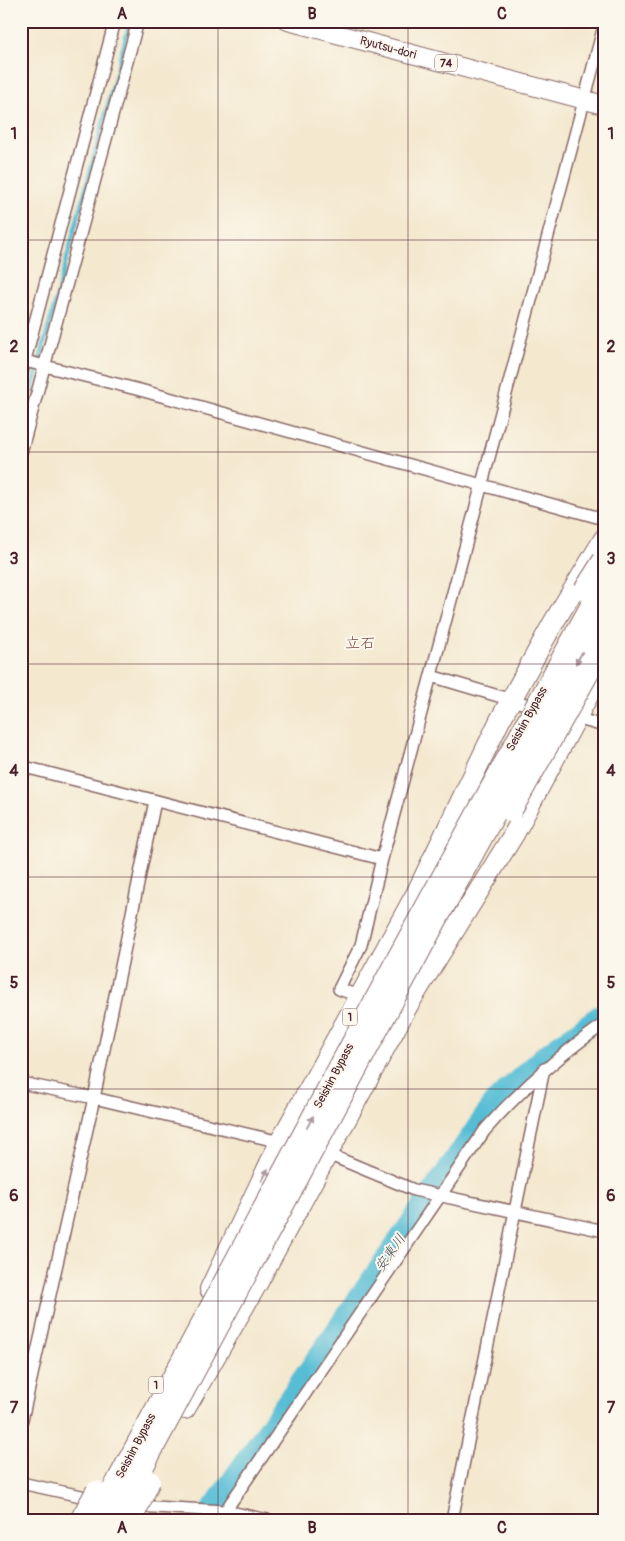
<svg xmlns="http://www.w3.org/2000/svg" width="625" height="1541" font-family="Pangolin,'Klee One',sans-serif">
<style>
.lines{fill:none;stroke-linecap:round;stroke-linejoin:round}
.stream{stroke:#57bdd5;stroke-width:4}
.river{stroke:#57bdd5;stroke-width:22}
.street-casing{stroke:#866564;stroke-width:14}
.primary-casing{stroke:#866564;stroke-width:20}
.highway-casing{stroke:#866564;stroke-width:22}
.street{stroke:#fff;stroke-width:11}
.primary{stroke:#fff;stroke-width:18}
.highway{stroke:#fff;stroke-width:20}
.highway-bridge-casing{stroke:#866564;stroke-width:22;stroke-linecap:butt}
.highway-bridge{stroke:#fff;stroke-width:20}
.oneway{fill:#ae9aa0}
.grid{fill:none;stroke:#4a1f2b;stroke-width:1;stroke-opacity:0.55}
.labels{text-anchor:middle;dominant-baseline:central;stroke-width:4;stroke-linejoin:round;paint-order:stroke}
.shield{fill:#fbf7ec;stroke:#7f6065;stroke-width:1}
.shield-label{font-size:11px;font-weight:bold;fill:#4a1f2b}
.street-label{font-size:12px;fill:#4a1f2b;stroke:#fbf7ec}
.water-label{font-size:14px;font-style:italic;fill:#4f5666;stroke:#fbf7ec}
.quarter-label{font-size:15px;fill:#804d47;stroke:#fbf7ec}
.neatline{fill:none;stroke:#4a1f2b;stroke-width:2}
.grid-label{font-size:16px;text-anchor:middle;font-weight:bold;fill:#4a1f2b}
</style>
<rect width="100%" height="100%" fill="#fbf7ec"/>
<filter id="ink" filterUnits="userSpaceOnUse"><feTurbulence type="fractalNoise" baseFrequency=".02" numOctaves="2"/><feDisplacementMap in="SourceGraphic" scale="10" xChannelSelector="R" yChannelSelector="G"/><feConvolveMatrix kernelMatrix="1 2 1 2 8 2 1 2 1" color-interpolation-filters="sRGB"/></filter>
<filter id="wash" filterUnits="userSpaceOnUse"><feTurbulence type="fractalNoise" baseFrequency=".0096" numOctaves="4" result="noise"/><feDisplacementMap in="SourceGraphic" scale="20" xChannelSelector="R" yChannelSelector="G"/><feGaussianBlur stdDeviation="1.12" result="paint"/><feColorMatrix in="noise" values="0 0 0 0 0 0 0 0 0 0 0 0 0 0 0 0 0 1.4 0 .05"/><feComposite in="paint" operator="in"/></filter>
<g filter="url(#wash)">
<rect width="100%" height="100%" fill="#f4e8cf"/>
<g class="lines">
<path class="stream" d="M29,401L130,21"/>
<path class="river" d="M205,1520L495,1102L543,1057L604,1013"/>
</g>
</g>
<g filter="url(#ink)">
<g class="lines">
<defs>
<path id="street" d="M21,360L140,390L604,519
M21,375L115,21
M21,452L138,21
M431,676L539,708
M572,717L604,726
M21,766L382,859
M361,997L339,989L361,945L382,859L604,26
M21,1083L94,1098L285,1143
M323,1152L414,1190L604,1231
M21,1424L94,1098L155,801
M21,1483L95,1499
M136,1506L225,1511L268,1520
M219,1520L485,1130C522,1088 559,1055 604,1024
M452,1520L544,1069"/>
<path id="primary" d="M288,21L604,105"/>
<path id="highway" d="M210,1289L280,1142L416,894L499,722L552,625L604,539
M185,1409L258,1282L408,1005L514,834L597,679"/>
</defs>
<use href="#street" class="street-casing"/>
<use href="#primary" class="primary-casing"/>
<use href="#highway" class="highway-casing"/>
<use href="#street" class="street"/>
<use href="#primary" class="primary"/>
<use href="#highway" class="highway"/>
<defs>
<path id="highway-bridge" d="M584,590L603,560
M511,812L604,646
M80,1520L96,1491
M96,1520L395,962L604,581
M115,1520L431,931L604,616
M132,1520L150,1481"/>
</defs>
<use href="#highway-bridge" class="highway-bridge-casing"/>
<use href="#highway-bridge" class="highway-bridge"/>
</g>
<defs><path id="oneway-solid" d="M-6-.8H1V-3.2L6.5 0L1 3.2V.8H-6Z" transform="scale(1.25)"/></defs>
<g class="oneway">
<use href="#oneway-solid" transform="translate(579 658) rotate(119)"/>
<use href="#oneway-solid" transform="translate(310 1122) rotate(-62)"/>
<use href="#oneway-solid" transform="translate(265 1175) rotate(-64)"/>
</g>
</g>
<path class="grid" d="M218,21V1520M408,21V1520M21,240H604M21,452H604M21,664H604M21,877H604M21,1089H604M21,1301H604"/>
<g class="labels">
<g class="shield">
<rect x="435" y="54.5" width="22" height="17" rx="4"/>
<rect x="342.5" y="1008.5" width="15" height="17" rx="4"/>
<rect x="148.5" y="1376.5" width="15" height="17" rx="4"/>
</g>
<g class="shield-label">
<text x="446" y="63">74</text>
<text x="350" y="1017">1</text>
<text x="156" y="1385">1</text>
</g>
<g class="street-label">
<text transform="translate(388 48) rotate(15)">Ryutsu-dori</text>
<text transform="translate(527 719) rotate(-61)">Seishin Bypass</text>
<text transform="translate(334 1076) rotate(-62)">Seishin Bypass</text>
<text transform="translate(136 1446) rotate(-62)">Seishin Bypass</text>
</g>
<g class="water-label">
<text transform="translate(390 1253) rotate(-55)">安東川</text>
</g>
<g class="quarter-label">
<text x="360" y="643">立石</text>
</g>
</g>
<rect width="625" height="1541" fill="none" stroke="#fbf7ec" stroke-width="55"/>
<rect x="28" y="28" width="570" height="1486" class="neatline"/>
<g class="grid-label">
<text x="122" y="19">A</text>
<text x="312" y="19">B</text>
<text x="502" y="19">C</text>
<text x="14" y="139">1</text>
<text x="611" y="139">1</text>
<text x="14" y="352">2</text>
<text x="611" y="352">2</text>
<text x="14" y="564">3</text>
<text x="611" y="564">3</text>
<text x="14" y="776">4</text>
<text x="611" y="776">4</text>
<text x="14" y="988">5</text>
<text x="611" y="988">5</text>
<text x="14" y="1201">6</text>
<text x="611" y="1201">6</text>
<text x="14" y="1413">7</text>
<text x="611" y="1413">7</text>
<text x="122" y="1533">A</text>
<text x="312" y="1533">B</text>
<text x="502" y="1533">C</text>
</g>
</svg>
